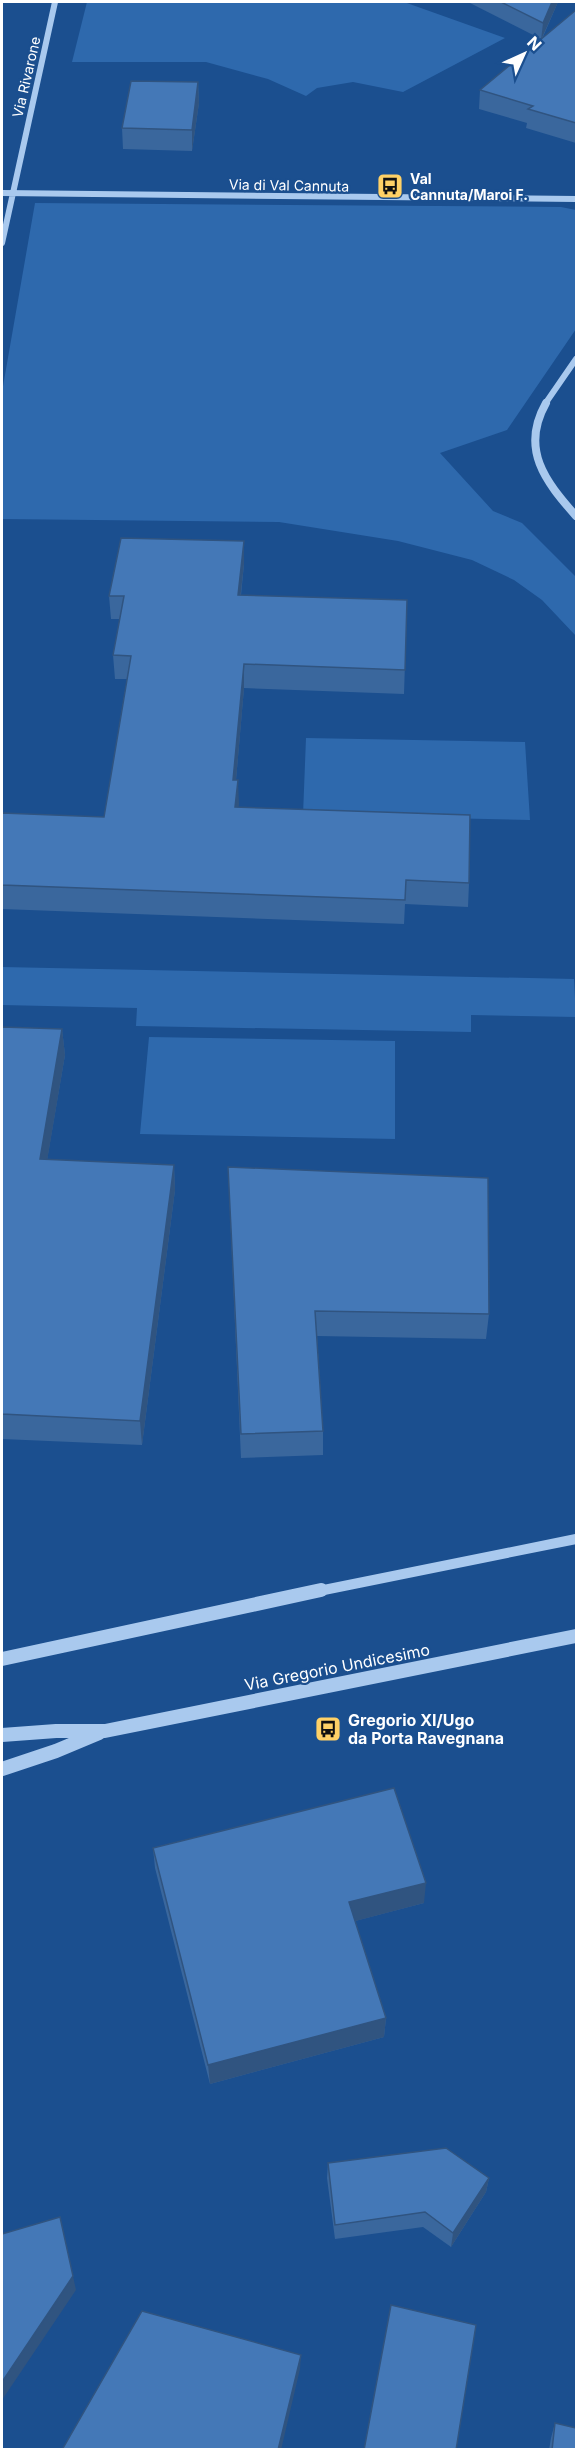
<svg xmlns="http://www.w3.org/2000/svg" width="578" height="2451" font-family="Inter,sans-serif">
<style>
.green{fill:#2e69ad}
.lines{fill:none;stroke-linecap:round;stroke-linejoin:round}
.minor-far3{stroke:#a9c9ee;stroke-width:6}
.minor-far2{stroke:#a9c9ee;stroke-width:8}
.minor-far1{stroke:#a9c9ee;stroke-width:10}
.minor{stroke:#a9c9ee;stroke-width:14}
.wall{fill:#3a679d}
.shaded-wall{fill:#305480}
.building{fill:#4478b7;stroke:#305480;stroke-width:1.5}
.labels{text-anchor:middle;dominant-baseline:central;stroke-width:4.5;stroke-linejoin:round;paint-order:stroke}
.far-street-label{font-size:14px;fill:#fff;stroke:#1b4f8f}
.far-poi-label{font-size:14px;font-weight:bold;fill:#fff;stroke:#1b4f8f;text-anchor:start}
.street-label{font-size:16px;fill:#fff;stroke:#1b4f8f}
.poi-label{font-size:16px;font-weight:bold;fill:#fff;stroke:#1b4f8f;text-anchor:start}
</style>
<rect width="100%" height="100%" fill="#1b4f8f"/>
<path class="green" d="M87,2H404L505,38L403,92L353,82L317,88L306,96L268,79L206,62H72Z
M35,203L561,207L576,210V329L507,430L440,453L493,511L522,523L576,577V636L542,600L514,580L472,560L398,541L279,522L2,519V392Z
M306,738L525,742L530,820L303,815Z
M2,967L574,979L576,1017L471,1015V1032L136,1026L137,1008L2,1005Z
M149,1037L395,1041V1139L140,1134Z"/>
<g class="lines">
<path class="minor-far3" d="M2,193L576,199
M2,243L55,2
M545,404L576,359"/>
<path class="minor-far2" d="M546,403C520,449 545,481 576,516"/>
<path class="minor-far1" d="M314,1592L576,1539"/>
<path class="minor" d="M2,1659L321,1590
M2,1735L56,1731H105L576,1636
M2,1769L56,1751L99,1733"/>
</g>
<path class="wall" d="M468,2H558L542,39L576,10V143L526,128L527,123L479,109L480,90L541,39Z
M198,82L199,103L192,151L123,149L122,128Z
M244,564L241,595L407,600L404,694L244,688L236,780H238V807L469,883L468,907L405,904L404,924L2,909V813L104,817L127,679H115L113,655L120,619H111L109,596Z
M2,1027L62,1029L65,1055L47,1160L174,1165L175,1190L142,1445L2,1439V1444Z
M228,1167L489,1314L486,1339L317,1336L323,1431V1455L241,1458Z
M153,1848L424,1903L355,1921L386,2018L384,2037L210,2084L155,1868Z
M328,2163L489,2178L486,2192L451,2247L423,2227L335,2239L327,2178Z
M555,2423L576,2450H549L551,2438Z"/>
<path class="shaded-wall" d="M552,2H558L541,40L543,23Z
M198,82L199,103L192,151V130Z
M244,541V564L238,618V595Z
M244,664V688L234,804L233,780Z
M238,780L239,804L236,831L235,807Z
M62,1029L65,1055L43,1185L40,1159Z
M174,1165L175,1190L142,1445L140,1421Z
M426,1883L424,1903L348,1923L349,1902Z
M386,2018L384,2037L210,2084L208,2065Z
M489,2178L486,2192L451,2247L453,2233Z
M73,2276L76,2290L2,2400V2382Z
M301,2355L300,2369L281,2450H278Z"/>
<path class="building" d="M501,2H552L543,23Z
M576,10V123L528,109L533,106L480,90Z
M131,81L198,82L192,130L122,128Z
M121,538L244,541L238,595L407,600L405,670L244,664L233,780H238L235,807L470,815L469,883L406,880L405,900L2,885V813L104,817L131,656L113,655L124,596H109Z
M2,1027L62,1029L40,1159L174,1165L140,1421L2,1414Z
M228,1167L488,1178L489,1314L315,1311L323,1431L241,1434Z
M394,1788L426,1883L349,1902L386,2018L208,2065L153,1848Z
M446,2148L489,2178L453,2233L425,2212L335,2225L328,2163Z
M60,2217L73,2276L2,2382V2234Z
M391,2305L476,2325L456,2450H364Z
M142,2311L301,2355L278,2450H62Z
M555,2423L576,2428V2450H552Z"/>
<defs>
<symbol id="bus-square" viewBox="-11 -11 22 22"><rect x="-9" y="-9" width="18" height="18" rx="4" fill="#ffd166" stroke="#1b4f8f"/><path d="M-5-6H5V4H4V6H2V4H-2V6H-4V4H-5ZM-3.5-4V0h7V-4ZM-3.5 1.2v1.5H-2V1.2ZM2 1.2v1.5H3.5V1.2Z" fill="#111"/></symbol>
</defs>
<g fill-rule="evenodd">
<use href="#bus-square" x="375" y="171" width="30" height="30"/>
<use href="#bus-square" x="313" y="1714" width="30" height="30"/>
</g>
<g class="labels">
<g class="far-street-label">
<text transform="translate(26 77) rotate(-77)">Via Rivarone</text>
<text transform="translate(289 185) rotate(1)">Via di Val Cannuta</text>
</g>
<g class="far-poi-label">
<text x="410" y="178">Val<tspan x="410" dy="16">Cannuta/Maroi F.</tspan></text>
</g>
<g class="street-label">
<text transform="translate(337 1667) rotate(-11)">Via Gregorio Undicesimo</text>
</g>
<g class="poi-label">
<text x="348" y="1720">Gregorio XI/Ugo<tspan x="348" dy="18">da Porta Ravegnana</tspan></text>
</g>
</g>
<rect width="578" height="2451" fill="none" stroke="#ffffff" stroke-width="6"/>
<g transform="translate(524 54) rotate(45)" stroke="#1b4f8f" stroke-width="4.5" paint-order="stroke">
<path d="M0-4.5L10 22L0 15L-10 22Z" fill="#ffffff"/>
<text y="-9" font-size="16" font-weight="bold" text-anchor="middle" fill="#ffffff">N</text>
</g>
</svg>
